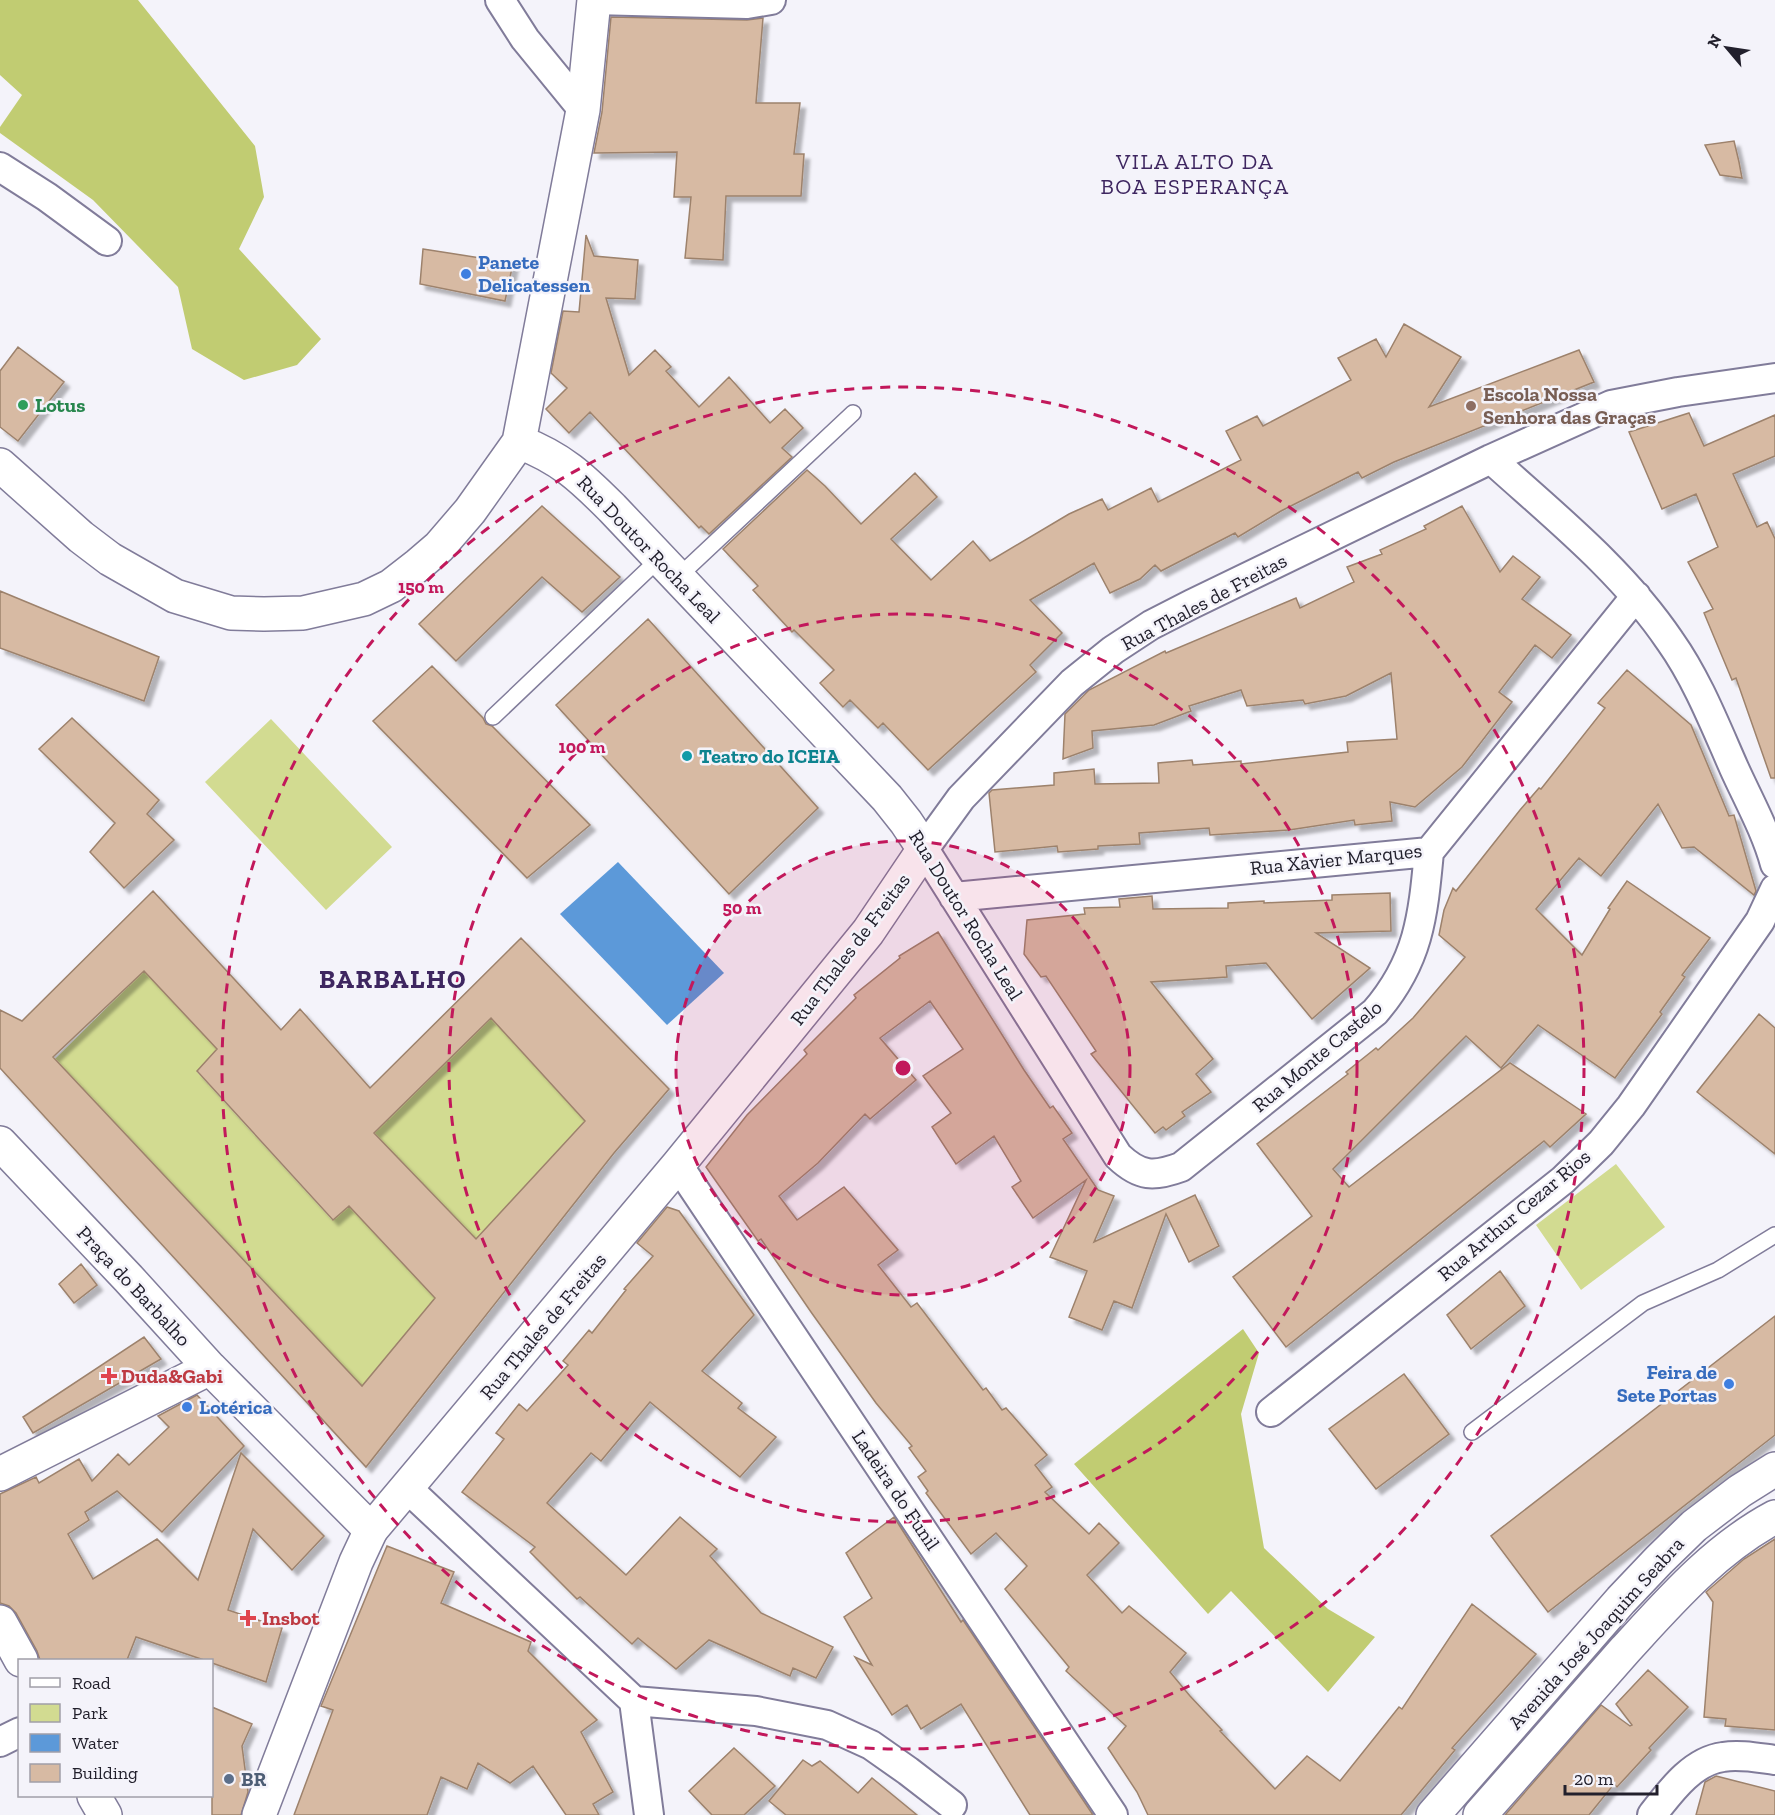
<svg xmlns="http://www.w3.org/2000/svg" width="1775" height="1815" font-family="'Zilla Slab',serif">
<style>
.green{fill:#d2db91}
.forest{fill:#c1cc72}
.water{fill:#5c99d9}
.building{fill:#d7baa3;stroke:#9d826c;stroke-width:1.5;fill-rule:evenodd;filter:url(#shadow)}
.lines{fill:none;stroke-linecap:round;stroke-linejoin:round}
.service-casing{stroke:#817c9a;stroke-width:18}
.minor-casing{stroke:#817c9a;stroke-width:32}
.tertiary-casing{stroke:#817c9a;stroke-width:36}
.secondary-casing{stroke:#817c9a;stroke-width:36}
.primary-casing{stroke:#817c9a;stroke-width:36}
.service{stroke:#fff;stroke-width:15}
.minor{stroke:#fff;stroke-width:28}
.tertiary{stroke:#fff;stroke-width:33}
.secondary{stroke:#fff;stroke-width:33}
.primary{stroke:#fff;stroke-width:33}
.ring{fill:none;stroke:#c2185b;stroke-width:3;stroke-dasharray:10 8}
.shop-dot{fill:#3f7fe0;stroke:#f4f3fa;stroke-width:2}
.leisure-dot{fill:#2e9e5b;stroke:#f4f3fa;stroke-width:2}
.education-dot{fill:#8d6e63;stroke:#f4f3fa;stroke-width:2}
.culture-dot{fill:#0f9aa8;stroke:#f4f3fa;stroke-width:2}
.health-dot{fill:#e0444e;stroke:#f4f3fa;stroke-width:2}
.service-dot{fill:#5c6f8a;stroke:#f4f3fa;stroke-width:2}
.labels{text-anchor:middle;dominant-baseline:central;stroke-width:5;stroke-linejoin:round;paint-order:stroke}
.shop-label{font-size:20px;font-weight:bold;fill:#366cbe;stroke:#f4f3fa;text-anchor:start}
.education-label{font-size:20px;font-weight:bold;fill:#785e54;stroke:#f4f3fa;text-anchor:start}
.leisure-label{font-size:20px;font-weight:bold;fill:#27864d;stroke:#f4f3fa;text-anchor:start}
.street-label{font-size:20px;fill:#22202c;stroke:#f4f3fa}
.culture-label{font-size:20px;font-weight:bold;fill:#0d838f;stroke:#f4f3fa;text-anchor:start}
.health-label{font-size:20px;font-weight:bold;fill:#be3a42;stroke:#f4f3fa;text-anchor:start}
.service-label{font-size:20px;font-weight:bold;fill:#4e5e75;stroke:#f4f3fa;text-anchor:start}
.quarter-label{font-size:22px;letter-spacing:1.5px;fill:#3e2660;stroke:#f4f3fa}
.district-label{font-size:26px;font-weight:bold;letter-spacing:1.5px;fill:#3e2660;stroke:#f4f3fa}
.centre{fill:#c2185b;stroke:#f4f3fa;stroke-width:3}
.ring-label{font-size:18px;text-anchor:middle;font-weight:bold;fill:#c2185b;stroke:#f4f3fa;stroke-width:5;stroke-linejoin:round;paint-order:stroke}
</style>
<defs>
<filter id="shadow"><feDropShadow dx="5.5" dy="5.5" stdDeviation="1.5" flood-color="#0004"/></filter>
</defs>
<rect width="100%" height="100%" fill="#f4f3fa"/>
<path class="green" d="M271,719L392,847L326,910L205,782Z
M144,971L217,1049L197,1072L332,1220L349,1206L435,1298L362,1386L55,1059Z
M468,993L585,1121L476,1239L374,1133L400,1108L370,1088Z
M1616,1164L1665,1227L1581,1290L1536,1225Z"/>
<path class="forest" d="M0,0H138L255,146L264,197L239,249L321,339L297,365L244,380L192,349L178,287L93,200L0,133V127L22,95L0,75Z
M1243,1329L1259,1353L1241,1414L1264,1548L1328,1609L1375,1637L1328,1692L1231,1591L1208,1614L1074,1464Z"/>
<path class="water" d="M618,862L724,973L667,1025L560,914Z"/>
<path class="building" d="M611,17L747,20L763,18L756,103H800L794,154H804L801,196H726L723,260L685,258L691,197H674L677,152L594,153L602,112Z
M1734,141L1739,162L1742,178L1720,175L1705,145Z
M586,235L594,256L638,260L635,299L606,298L629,375L655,350L671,367L666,371L699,407L729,377L770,423L785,409L803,428L782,448L792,457L709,534L701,526L699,528L590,412L569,433L546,409L567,388L551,373L563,311L579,312Z
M423,249L513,263L505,301L420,284Z
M1404,324L1461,357L1429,407L1579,350L1594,382L1394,462L1362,478L1358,472L1281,511L1238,537L1235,533L1161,571L1155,565L1140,579L1110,593L1094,563L1030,600L1062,633L1030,665L1036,672L928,770L883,723L878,728L850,700L843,707L820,683L834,670L794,630L792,632L753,590L758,586L723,549L807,470L825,486L861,524L915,473L937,497L891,539L931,580L973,541L990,561L1069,514L1102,499L1108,510L1151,488L1158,502L1241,460L1226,431L1257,416L1263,426L1351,380L1338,358L1376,339L1386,357Z
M18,347L64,382L18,441L0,427V371Z
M1689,413L1704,446L1775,415V456L1733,474L1757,527L1767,522L1775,539V778H1771L1736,678L1732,680L1704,613L1713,609L1688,562L1718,547L1696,494L1662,509L1629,432Z
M542,506L620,577L582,612L542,577L456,661L419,624Z
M1462,506L1500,572L1513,556L1540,577L1522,599L1571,635L1552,658L1535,645L1499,692L1512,702L1462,767L1415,807L1390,802L1392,821L1355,825L1354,820L1289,830L1210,835L1209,828L1139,833L1140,844L1098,846V849L1058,852L1057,846L995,852L989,793L992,790L1054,785V773L1094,769L1095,784L1159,783L1158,763L1192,760L1193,765L1241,761V764L1348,752L1347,742L1397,739L1391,673L1346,696L1305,704L1303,700L1247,706L1241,690L1189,706L1191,711L1154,725L1092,731L1093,748L1063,759L1065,714L1089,690L1165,651L1166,653L1296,598L1300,608L1354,582L1347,567L1382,554L1380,550L1426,529L1424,526Z
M0,591L159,657L144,701L0,648Z
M648,619L818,808L729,894L556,705Z
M432,666L483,718L486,724L492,726L590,825L527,878L373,721Z
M1627,670L1691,725L1729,816L1734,815L1756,891L1754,895L1694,847L1682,848L1658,804L1601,876L1579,858L1536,909L1582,955L1610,909L1608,908L1627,881L1710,938L1682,975L1685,977L1660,1012L1662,1014L1615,1078L1538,1025L1501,1068L1466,1036L1333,1169L1349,1187L1510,1063L1586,1114L1550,1147L1544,1141L1286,1347L1233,1277L1312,1216L1257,1144L1348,1074L1346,1072L1376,1048L1378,1050L1413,1018L1465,957L1439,935L1444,910L1453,888L1456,891L1520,810L1539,788L1541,789L1605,708L1598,703Z
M72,718L159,800L147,814L174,840L124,888L90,852L115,823L39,749Z
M153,891L281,1030L300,1009L370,1088L521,938L669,1089L614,1153L366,1467L0,1068V1010L22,1021ZM144,971L217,1049L197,1071L333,1220L349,1206L435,1298L362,1386L53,1057ZM491,1018L585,1121L476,1239L374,1133Z
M1390,893L1391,931L1316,933L1370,968L1312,1019L1266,963L1226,966L1227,977L1151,982L1213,1059L1196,1074L1211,1092L1182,1112L1185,1116L1166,1130L1163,1127L1155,1133L1091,1054L1096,1051L1046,976L1041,977L1024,954L1027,920L1085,914L1084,908L1120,907L1119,899L1152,896L1153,909L1228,908V903L1264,901V903L1332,900V895Z
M938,932L1024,1070L1050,1108L1053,1106L1072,1133L1063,1139L1098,1190L1114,1196L1094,1242L1195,1195L1219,1246L1189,1262L1166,1214L1132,1308L1114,1301L1102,1330L1069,1317L1087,1271L1050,1257L1086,1180L1033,1218L1012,1187L1021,1181L994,1136L956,1164L932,1127L951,1113L923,1076L963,1049L930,1001L880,1038L916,1080L870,1119L865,1114L818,1163L779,1196L797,1220L844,1187L898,1250L878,1265L911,1307L917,1303L983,1390L986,1388L1002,1410L1006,1408L1047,1455L1035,1465L1052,1487L1045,1492L1089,1534L1099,1523L1119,1543L1087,1575L1122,1613L1129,1606L1186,1653L1170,1672L1190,1696L1222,1730L1220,1731L1275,1789L1307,1756L1340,1781L1399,1707L1402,1709L1472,1604L1536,1654L1452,1748L1455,1750L1401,1815H1148L1137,1792L1108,1748L1126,1726L1066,1671L1069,1667L1005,1589L1027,1566L996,1533L971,1554L926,1493L928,1491L918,1477L926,1471L909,1448L912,1446L876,1403L811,1312L761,1239L758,1241L706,1167L747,1115L807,1054L804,1050L856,998L854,995L900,958L899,956Z
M1759,1014L1775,1028V1154L1697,1092Z
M667,1207L679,1211L754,1315L702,1371L742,1403L738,1408L776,1437L740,1477L650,1402L601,1461L591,1453L547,1503L626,1575L680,1517L717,1549L710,1556L761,1613L833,1647L816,1678L793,1668L790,1676L709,1640L676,1669L638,1638L632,1644L580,1597L577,1599L530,1552L535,1547L462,1492L504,1439L496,1433L519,1404L527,1411L568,1365L563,1361L589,1330L592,1333L626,1290L624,1289L653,1256L637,1243Z
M81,1264L97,1285L74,1303L59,1284Z
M1500,1271L1525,1306L1471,1349L1447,1315Z
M1775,1316V1435L1548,1612L1491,1536Z
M144,1337L161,1359L33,1433L23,1417Z
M1404,1374L1449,1434L1376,1489L1329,1429Z
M197,1395L244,1446L162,1532L117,1491L85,1512L89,1520L68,1534L93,1579L157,1539L198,1580L241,1453L324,1536L292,1570L253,1529L228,1610L282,1628L266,1682L212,1663V1660H204L136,1637L127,1660H40L37,1651L16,1613L9,1606L0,1603V1494L36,1477L39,1483L79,1459L92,1481L118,1454L129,1465L169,1427L158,1416Z
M894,1517L961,1622L963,1620L1093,1815H1030L961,1704L921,1729L907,1705L892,1715L855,1657L872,1665L844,1617L872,1598L846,1553Z
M1775,1539V1730L1725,1726L1726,1719L1704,1717L1713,1602L1706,1592L1744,1559Z
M387,1546L454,1572L441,1603L531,1642L528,1651L597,1720L581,1732L613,1792L593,1804L599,1815H566L533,1766L510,1783L478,1763L467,1789L441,1777L427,1815H294L333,1710L321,1706Z
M1648,1670L1688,1707L1649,1748L1651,1750L1617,1787L1614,1784L1589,1815H1505L1601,1705L1630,1726L1632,1725L1616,1704Z
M212,1707L252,1724L242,1746L248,1792L241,1815H212Z
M734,1748L775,1786L744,1815H712L689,1791Z
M803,1760L812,1766L820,1761L858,1793L872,1778L917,1815H786L769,1801Z
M1716,1776L1775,1791V1815H1696L1705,1782Z"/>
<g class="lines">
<defs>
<path id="service" d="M677,578L853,413
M493,717L659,559
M1472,1432L1643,1303L1718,1270L1775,1235"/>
<path id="minor" d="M500,0L525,39L583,110
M594,0L747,4L771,0
M0,167L47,197L107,241
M1491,459C1554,516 1622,570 1670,641C1697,679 1715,725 1734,768C1748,799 1766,831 1775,864
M1429,852C1423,916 1419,961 1375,1012L1181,1167C1154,1177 1140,1177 1118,1156L924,849L961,798L1072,683L1113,650L1151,625L1192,604L1491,459L1611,405L1678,392L1775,378
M954,897L1429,852L1636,596
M678,1165L1113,1815
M1271,1412L1563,1180L1601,1143L1631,1106L1760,921L1775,889
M407,1488L634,1701
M634,1701L756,1711L827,1725L871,1745L908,1771L952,1805
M634,1701L649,1815
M0,1742L20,1732
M1652,1815C1670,1792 1692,1761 1723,1757C1740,1754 1759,1758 1775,1760"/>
<path id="tertiary" d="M0,465L81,537L110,559L175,596L231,613L264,614L303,613L364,599L391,586L418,565L439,547L470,511L519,442L583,110L594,0
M371,1530L678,1165L868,932L924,849L906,822L887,798L612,508C581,477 561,458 519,442
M0,1622L21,1660
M94,1796L105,1815"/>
<path id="secondary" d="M0,1143L128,1278L210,1368L371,1530L356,1562L259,1815
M0,1474L210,1368"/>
<path id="primary" d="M1433,1815L1621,1600L1659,1560L1694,1526L1740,1491L1775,1469
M1480,1815C1528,1760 1576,1705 1625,1650C1670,1601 1715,1549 1775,1517"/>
</defs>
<use href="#service" class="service-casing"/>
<use href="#minor" class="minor-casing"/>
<use href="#tertiary" class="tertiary-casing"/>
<use href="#secondary" class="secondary-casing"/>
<use href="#primary" class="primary-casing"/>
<use href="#service" class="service"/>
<use href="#minor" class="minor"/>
<use href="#tertiary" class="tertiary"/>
<use href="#secondary" class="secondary"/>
<use href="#primary" class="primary"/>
</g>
<circle cx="903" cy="1068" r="227" fill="#c2185b" fill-opacity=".12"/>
<g class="ring">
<circle cx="903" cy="1068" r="227"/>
<circle cx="903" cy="1068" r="454"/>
<circle cx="903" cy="1068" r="681"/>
</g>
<g class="shop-dot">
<circle cx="466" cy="274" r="6"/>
<circle cx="1729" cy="1384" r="6"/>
<circle cx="187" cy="1407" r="6"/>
</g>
<circle class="leisure-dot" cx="23" cy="405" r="6"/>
<circle class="education-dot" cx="1471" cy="406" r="6"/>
<circle class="culture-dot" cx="687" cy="756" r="6"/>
<g class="health-dot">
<path d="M106 1367h6v6h6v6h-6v6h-6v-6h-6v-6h6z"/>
<path d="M245 1609h6v6h6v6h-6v6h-6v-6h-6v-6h6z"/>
</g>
<circle class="service-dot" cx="229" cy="1779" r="6"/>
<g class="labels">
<g class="shop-label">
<text x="478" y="262">Panete<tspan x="478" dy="23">Delicatessen</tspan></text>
<text x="1717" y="1372" text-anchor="end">Feira de<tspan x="1717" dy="23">Sete Portas</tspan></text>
<text x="199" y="1407">Lotérica</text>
</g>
<g class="education-label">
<text x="1483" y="394">Escola Nossa<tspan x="1483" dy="23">Senhora das Graças</tspan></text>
</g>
<g class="leisure-label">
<text x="35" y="405">Lotus</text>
</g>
<g class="street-label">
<text transform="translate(649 549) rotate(46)">Rua Doutor Rocha Leal</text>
<text transform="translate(1204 602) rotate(-28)">Rua Thales de Freitas</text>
<text transform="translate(1336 859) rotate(-6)">Rua Xavier Marques</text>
<text transform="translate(966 915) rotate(58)">Rua Doutor Rocha Leal</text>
<text transform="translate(850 949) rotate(-53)">Rua Thales de Freitas</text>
<text transform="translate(1317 1056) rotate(-40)">Rua Monte Castelo</text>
<text transform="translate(1514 1215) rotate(-40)">Rua Arthur Cezar Rios</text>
<text transform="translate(134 1286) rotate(47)">Praça do Barbalho</text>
<text transform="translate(543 1326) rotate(-50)">Rua Thales de Freitas</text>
<text transform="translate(896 1490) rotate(56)">Ladeira do Funil</text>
<text transform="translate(1596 1633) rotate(-48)">Avenida José Joaquim Seabra</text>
</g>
<g class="culture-label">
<text x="699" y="756">Teatro do ICEIA</text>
</g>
<g class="health-label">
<text x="121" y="1376">Duda&amp;Gabi</text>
<text x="262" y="1618">Insbot</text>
</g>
<g class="service-label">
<text x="241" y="1779">BR</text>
</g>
<g class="quarter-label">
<text x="1195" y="161">VILA ALTO DA<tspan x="1195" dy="25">BOA ESPERANÇA</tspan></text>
</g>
<g class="district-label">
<text x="393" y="979">BARBALHO</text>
</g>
</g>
<circle cx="903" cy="1068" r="9" class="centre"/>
<g class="ring-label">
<text x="421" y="593">150 m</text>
<text x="582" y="753">100 m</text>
<text x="742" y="914">50 m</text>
</g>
<rect x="18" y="1659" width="195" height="138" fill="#f4f3fa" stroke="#a09fa8" stroke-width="1.5"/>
<rect x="30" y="1678" width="30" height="9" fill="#ffffff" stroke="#a09fa8" stroke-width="1.5"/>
<text x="72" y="1689" font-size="18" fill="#22202c">Road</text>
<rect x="30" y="1704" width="30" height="18" fill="#d2db91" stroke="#a09fa8" stroke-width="1.5"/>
<text x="72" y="1719" font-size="18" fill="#22202c">Park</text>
<rect x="30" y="1734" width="30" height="18" fill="#5c99d9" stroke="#a09fa8" stroke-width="1.5"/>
<text x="72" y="1749" font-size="18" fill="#22202c">Water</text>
<rect x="30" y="1764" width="30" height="18" fill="#d7baa3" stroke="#a09fa8" stroke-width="1.5"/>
<text x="72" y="1779" font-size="18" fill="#22202c">Building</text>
<g transform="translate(1727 48) rotate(299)" stroke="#f4f3fa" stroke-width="4.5" paint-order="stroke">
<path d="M0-4.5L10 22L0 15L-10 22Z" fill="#22202c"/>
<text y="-9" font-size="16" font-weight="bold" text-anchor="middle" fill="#22202c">N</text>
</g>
<path d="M1565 1785v9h92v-9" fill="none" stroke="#22202c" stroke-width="3"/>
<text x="1574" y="1785" font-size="18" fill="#22202c" stroke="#f4f3fa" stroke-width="4.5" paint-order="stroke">20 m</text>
</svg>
